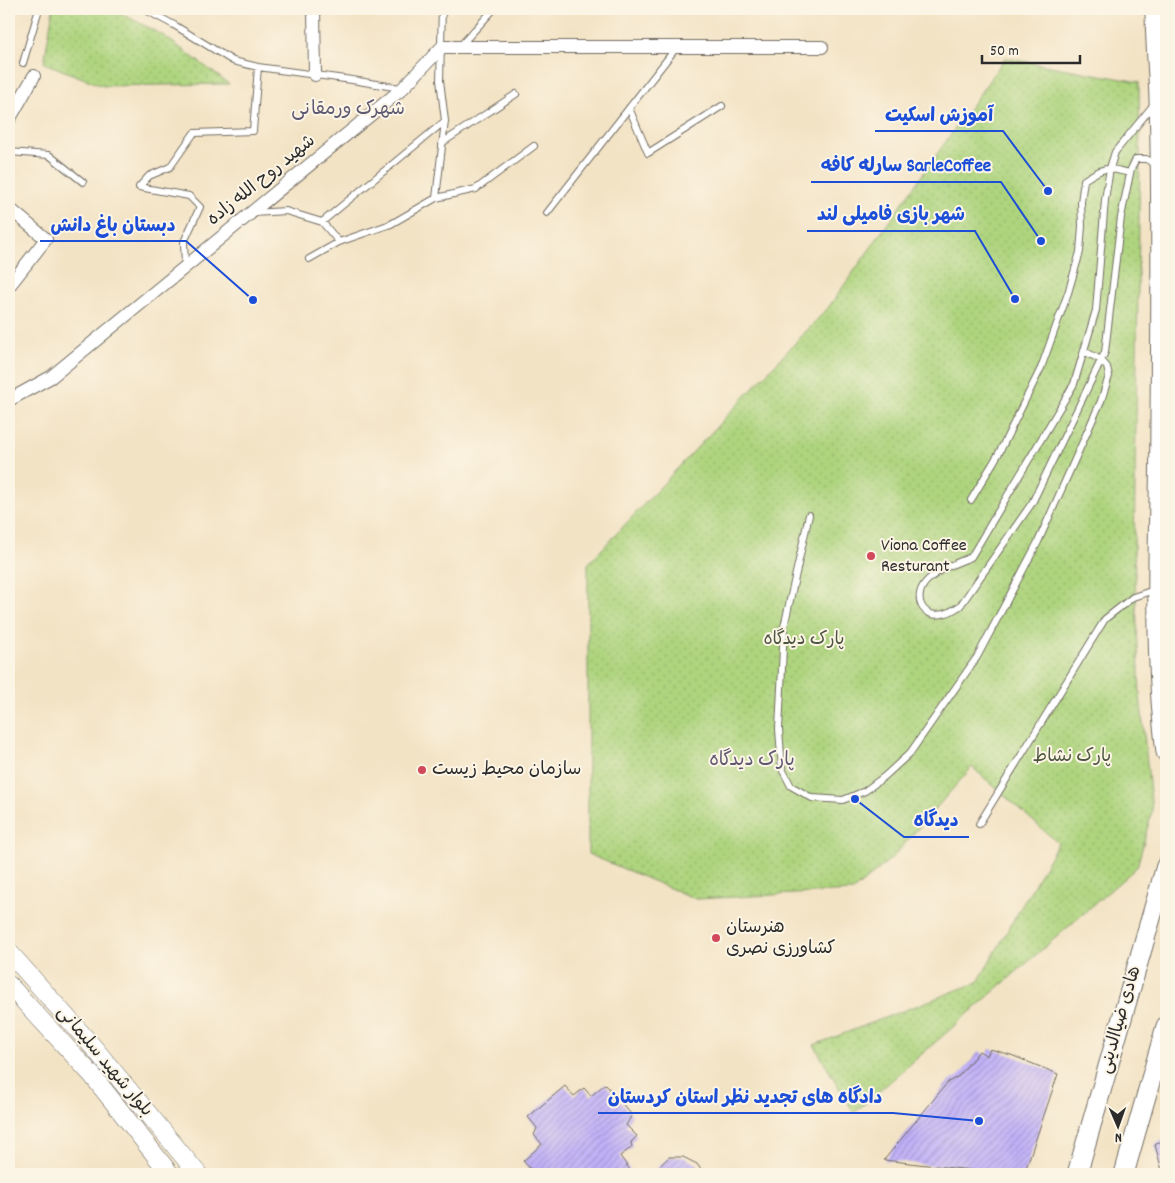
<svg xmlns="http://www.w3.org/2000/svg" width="1175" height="1183" font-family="Dekko,'Playpen Sans Arabic',sans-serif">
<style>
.grass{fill:url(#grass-dots);stroke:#6c8054}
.building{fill:url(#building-hatch)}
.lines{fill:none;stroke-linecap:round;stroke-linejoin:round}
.service-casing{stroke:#716b61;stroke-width:8}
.minor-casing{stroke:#716b61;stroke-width:14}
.secondary-casing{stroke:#716b61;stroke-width:19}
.primary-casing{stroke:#716b61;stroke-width:21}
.service{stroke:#fff;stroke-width:6}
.minor{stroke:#fff;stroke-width:12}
.secondary{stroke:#fff;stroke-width:18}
.primary{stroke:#fff;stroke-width:19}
.poi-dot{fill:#d1495b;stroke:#fcf5e5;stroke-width:2}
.labels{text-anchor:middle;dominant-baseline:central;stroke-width:4;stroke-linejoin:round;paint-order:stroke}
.street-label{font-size:18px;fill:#2b2b2b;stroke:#fcf5e5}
.poi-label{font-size:18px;fill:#2b2b2b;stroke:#fcf5e5;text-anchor:start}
.park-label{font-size:18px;fill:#4c5540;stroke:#fcf5e5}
.neighbourhood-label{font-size:19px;fill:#5f5a73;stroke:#fcf5e5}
.leader{fill:none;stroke:#1d4ed8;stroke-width:2}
.callout-dot{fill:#1d4ed8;stroke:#fcf5e5;stroke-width:2}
.callout-label{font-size:19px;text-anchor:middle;font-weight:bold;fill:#1d4ed8;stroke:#fcf5e5;stroke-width:4;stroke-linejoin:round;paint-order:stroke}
</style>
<defs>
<pattern id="grass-dots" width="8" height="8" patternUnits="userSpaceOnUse" patternTransform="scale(1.25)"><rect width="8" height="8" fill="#aed47e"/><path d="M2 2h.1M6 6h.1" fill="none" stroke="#96b66d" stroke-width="1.8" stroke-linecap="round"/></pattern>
<pattern id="building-hatch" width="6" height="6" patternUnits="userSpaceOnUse" patternTransform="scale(1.25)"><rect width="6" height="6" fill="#c0b0f9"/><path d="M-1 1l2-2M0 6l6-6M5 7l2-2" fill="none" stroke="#9c8fca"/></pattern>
</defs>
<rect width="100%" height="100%" fill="#fcf5e5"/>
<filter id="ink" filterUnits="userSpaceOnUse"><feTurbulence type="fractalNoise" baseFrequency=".02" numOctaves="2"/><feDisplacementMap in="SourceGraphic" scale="10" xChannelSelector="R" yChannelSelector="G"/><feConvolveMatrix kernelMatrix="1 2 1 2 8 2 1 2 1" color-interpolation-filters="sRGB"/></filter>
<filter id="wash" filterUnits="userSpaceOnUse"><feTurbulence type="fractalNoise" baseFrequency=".0096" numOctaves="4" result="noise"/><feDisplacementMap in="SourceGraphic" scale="20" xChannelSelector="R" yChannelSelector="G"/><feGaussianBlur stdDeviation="1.12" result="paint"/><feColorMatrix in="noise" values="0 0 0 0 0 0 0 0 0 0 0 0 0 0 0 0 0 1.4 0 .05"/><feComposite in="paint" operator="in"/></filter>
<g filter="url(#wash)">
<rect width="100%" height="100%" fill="#f3e3c5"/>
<path class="grass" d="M53,9H113L164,36L229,84L103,86L44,63Z
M1005,58L1139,82L1140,157L1134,553L1140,695L1152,811L1137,867L854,1113L814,1045L978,982L1058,843L972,767L893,857L853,891L696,899L588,854V564L828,308Z"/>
<g id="blocks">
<path class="building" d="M990,1049L1011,1055L1058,1074L1024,1174H1005L884,1160L948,1082L959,1076L979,1051L987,1056Z
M605,1084L632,1115L626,1125L637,1136L631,1142L632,1147L620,1156L633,1174H535L523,1161L542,1144L534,1135L537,1128L528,1117L565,1086L574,1096L584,1088L591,1096Z
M1166,1138V1174H1163L1155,1145Z
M669,1157H683L697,1164L704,1174H651Z"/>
</g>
</g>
<g filter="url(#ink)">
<use href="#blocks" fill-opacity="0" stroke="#716b61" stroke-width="1"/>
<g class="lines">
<defs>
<path id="service" d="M144,9L174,25L233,61L258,67L352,80L400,88
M460,46L494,9
M23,63L39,9
M1155,103L1115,152L1110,168L1105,200L1096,310L1074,384L971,557C956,563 941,568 929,579C910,595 922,622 946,613C951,612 956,608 960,606L1032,503L1105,352L1121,217L1131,169L1136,159H1146L1159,166
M629,108L648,153L722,106
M442,143L516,94
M9,152L49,155L83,182
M436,198L445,121L440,80L442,9
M253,213L286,211L322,222L339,242
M547,213L676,48
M322,222L445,121
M309,259L339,242L391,224L436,198L476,189L534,146
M185,266L184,242L200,207L189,196L139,187L149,176L170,167L194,133L253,131L258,67
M971,500L999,453L1041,368L1068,293L1080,252L1082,226L1081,202L1084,180C1105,166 1106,167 1130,173
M809,515L784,627L779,729L782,769L791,786L812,798L843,800L865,791L885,776L910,753L977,657L1038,542L1101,401L1109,376L1107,367L1101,360L1084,351
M979,824L1105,619L1133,597L1157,589"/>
<path id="minor" d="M314,9L315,75
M9,120L34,76
M9,208L46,239L9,286
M9,400L51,377L402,89L442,47H822"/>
<path id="secondary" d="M9,952L95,1049L198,1174
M9,985L92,1075L170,1174"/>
<path id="primary" d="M1155,9C1155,39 1158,69 1159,99C1162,205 1161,311 1160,417C1160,528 1152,641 1166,752
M1077,1174L1166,866
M1124,1174L1166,1026"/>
</defs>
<use href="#service" class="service-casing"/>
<use href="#minor" class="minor-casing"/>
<use href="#secondary" class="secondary-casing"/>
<use href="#primary" class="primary-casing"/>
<use href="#service" class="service"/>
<use href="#minor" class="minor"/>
<use href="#secondary" class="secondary"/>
<use href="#primary" class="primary"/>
</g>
</g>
<g class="poi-dot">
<circle cx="871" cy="556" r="5"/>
<circle cx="422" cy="770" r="5"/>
<circle cx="716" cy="938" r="5"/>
</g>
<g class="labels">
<g class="street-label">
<text transform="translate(262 181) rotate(-39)">شهید روح الله زاده</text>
<text transform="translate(1121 1020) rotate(-74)">هادی ضیاالدینی</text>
<text transform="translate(104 1062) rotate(50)">بلوار شهید سلیمانی</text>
</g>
<g class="poi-label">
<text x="881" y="546">Viona Coffee<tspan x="881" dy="21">Resturant</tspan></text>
<text x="432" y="770">سازمان محیط زیست</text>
<text x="726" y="928">هنرستان<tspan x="726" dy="21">کشاورزی نصری</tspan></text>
</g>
<g class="park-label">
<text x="804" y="640">پارک دیدگاه</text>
<text x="1072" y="757">پارک نشاط</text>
</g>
<g class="neighbourhood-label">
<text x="348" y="110">شهرک ورمقانی</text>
<text x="752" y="761">پارک دیدگاه</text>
</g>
</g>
<path class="leader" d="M1048 191L1003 131H875M1041 241L1001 182H811M1015 299L975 231H807M253 300L186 241H40M855 799L904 837H969M979 1121L893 1113H598"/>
<g class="callout-dot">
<circle cx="1048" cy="191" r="5"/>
<circle cx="1041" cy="241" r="5"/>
<circle cx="1015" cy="299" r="5"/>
<circle cx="253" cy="300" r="5"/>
<circle cx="855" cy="799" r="5"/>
<circle cx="979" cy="1121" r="5"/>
</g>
<g class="callout-label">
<text x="939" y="121">آموزش اسکیت</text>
<text x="906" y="171">سارله کافه SarleCoffee</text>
<text x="891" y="220">شهر بازی فامیلی لند</text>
<text x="113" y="231">دبستان باغ دانش</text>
<text x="936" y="826">دیدگاه</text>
<text x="745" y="1103">دادگاه های تجدید نظر استان کردستان</text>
</g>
<rect width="1175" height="1183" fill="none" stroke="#fcf5e5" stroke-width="30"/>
<g transform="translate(1118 1126) rotate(178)" stroke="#fcf5e5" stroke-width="4" paint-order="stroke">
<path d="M0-4L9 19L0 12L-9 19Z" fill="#2b2b2b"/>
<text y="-8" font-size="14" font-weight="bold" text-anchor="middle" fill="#2b2b2b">N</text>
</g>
<path d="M982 55v8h98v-8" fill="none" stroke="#2b2b2b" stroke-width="2.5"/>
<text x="990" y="55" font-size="15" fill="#2b2b2b" stroke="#fcf5e5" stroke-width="4" paint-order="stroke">50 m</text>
</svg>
